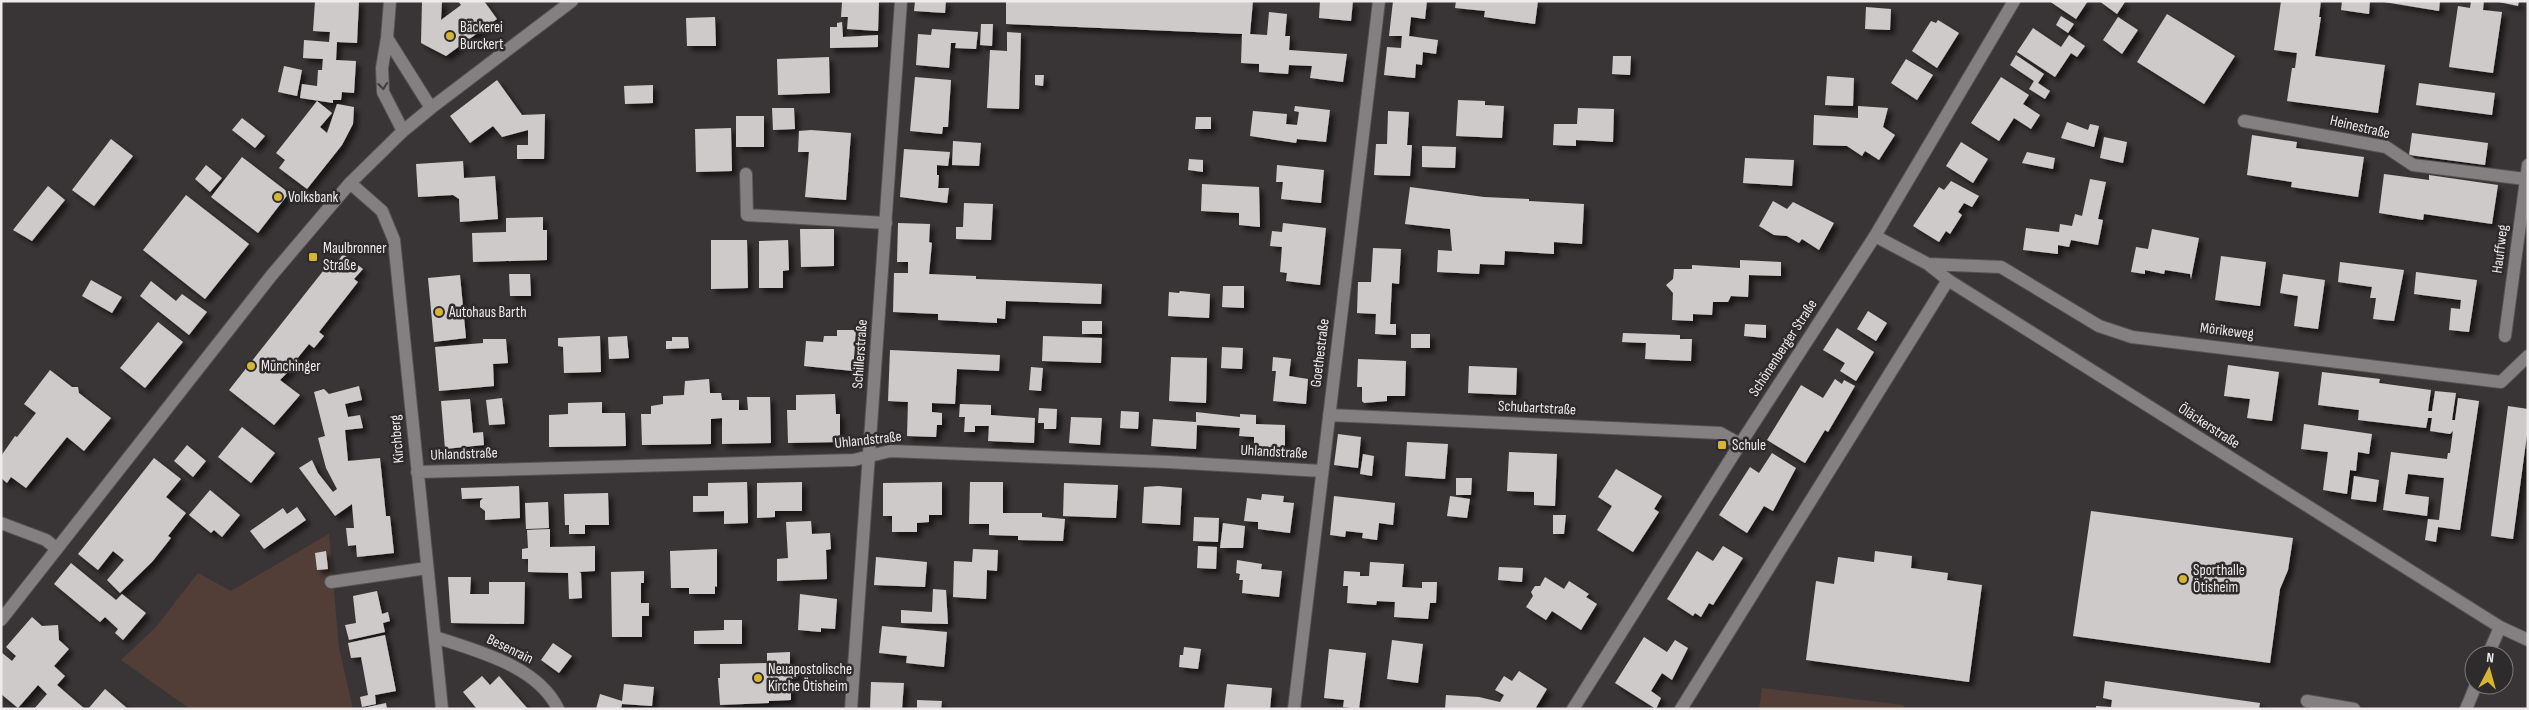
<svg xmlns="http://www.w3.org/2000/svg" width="2529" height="710" font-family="'Sofia Sans Condensed',sans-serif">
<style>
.green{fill:#523e37}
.building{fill:#cfcaca;filter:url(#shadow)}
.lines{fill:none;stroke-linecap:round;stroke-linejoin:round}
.service-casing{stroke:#565253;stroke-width:14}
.minor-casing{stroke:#565253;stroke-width:14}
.service{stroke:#847f80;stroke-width:12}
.minor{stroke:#847f80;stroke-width:12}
.oneway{stroke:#3f3c3d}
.poi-dot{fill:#d5b535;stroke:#2e2b2c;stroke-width:2}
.labels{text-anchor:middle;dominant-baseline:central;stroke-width:5;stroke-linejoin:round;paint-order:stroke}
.poi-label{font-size:15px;fill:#eeebec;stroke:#2e2b2c;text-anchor:start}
.street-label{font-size:15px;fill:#eeebec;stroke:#2e2b2c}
</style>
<defs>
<filter id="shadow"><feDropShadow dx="4.5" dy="4.5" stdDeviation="2.5" flood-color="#0009"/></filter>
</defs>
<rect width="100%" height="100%" fill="#393536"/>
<path class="green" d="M329,534L339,648L353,709H190L121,660L156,627L198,573L231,591Z
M1762,688L1904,705L1903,709H1759Z"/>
<path class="building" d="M315,1H359L357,43L337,42L336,60L356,61L354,93L342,92L341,100H333V103L300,98L302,84L317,86L318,70H322L323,59L303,58L304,40L329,42L330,32L313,31Z
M422,1H442L441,20L461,5L458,1H484L497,19L446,56L421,43Z
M879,1L878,31L847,29L848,17H841L842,2Z
M915,1H946L945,13L914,11Z
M1006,1H1253L1250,34L1267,35L1269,12L1287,14L1285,36H1290L1289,50L1347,54L1343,82L1310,78L1312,66L1289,65L1288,74L1259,72V64L1241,63L1242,34L1006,24Z
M1320,1H1353L1351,21L1319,18Z
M1393,1H1427L1425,19L1411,17L1409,36L1438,40L1436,54L1423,52L1422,65L1416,64L1415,78L1384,75L1387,47L1401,48L1402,36H1389Z
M1456,1H1538L1535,24L1484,17L1485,11L1455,8Z
M2049,1H2088L2076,19Z
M2099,1H2123L2125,2L2117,14Z
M2281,1H2321L2319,17H2321L2315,56L2385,65L2378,113L2287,101L2292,68H2295L2297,53L2274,50Z
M2342,1H2370L2369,14L2341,10Z
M2378,1H2440L2439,11Z
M2471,1H2484L2483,10L2502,12L2493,73L2449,67L2458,6L2470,8Z
M2494,1H2519L2518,6Z
M1866,7L1891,9L1890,30L1865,29Z
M2167,14L2235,56L2204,104L2137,62Z
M2061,16L2074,24L2068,33L2056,25Z
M715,17L716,46H687L686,18Z
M2118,17L2138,30L2122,54L2103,40Z
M1938,20L1959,33L1937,68L1912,51L1931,21L1936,23Z
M842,22L843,37L878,35V47L830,48V27H837V23Z
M981,24H993L992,46L980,45Z
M2033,28L2061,47L2069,35L2085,46L2077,57L2071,53L2055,77L2017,52Z
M932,29L978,32L976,49L955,48L956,43H951L949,68L916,65L918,34L931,35Z
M1007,32L1021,33L1019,109L987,108L990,50L1007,51Z
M2016,55L2044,74L2038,83L2050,91L2045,99L2029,89L2034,81L2010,65Z
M1613,56H1631L1630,75L1612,74Z
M829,57L830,93L778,95L777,59Z
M1906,59L1933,75L1917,100L1891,83Z
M284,66L302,70L297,96L278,92Z
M1035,75H1044L1043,86L1035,85Z
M1827,76L1854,78L1853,106L1825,105Z
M915,77L951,80L948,127H943L942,134L910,131Z
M2001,77L2029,95L2023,104L2040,115L2031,129L2014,118L1999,141L1971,123Z
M497,80L522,115L545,114L544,159H517V145H528V130L502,137L493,126L470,143L450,116Z
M2419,83L2495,93L2492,115L2416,105Z
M653,85V103L625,104L624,86Z
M1458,100L1485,101V105L1504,106L1502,138L1456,136Z
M317,101L332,113L320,127L327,133L337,104L354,107L353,124L342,145L307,189L279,168L285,160L276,153Z
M1295,106L1330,110L1326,142L1297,139L1296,143L1250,136L1253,111L1287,114L1286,124L1297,125L1299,112L1294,111Z
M1858,106L1888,108L1883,127L1895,135L1879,160L1865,151L1862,156L1847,146L1813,145L1814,115L1858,118Z
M772,108H794L795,129L773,130Z
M1578,108L1614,109L1613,142L1576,140V146L1553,145L1554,124H1577Z
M1388,111L1409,112L1407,145H1412L1410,176L1374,175L1376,144H1387Z
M736,116H764V147H736Z
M1196,117H1211V129H1195Z
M242,118L265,136L255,148L232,130Z
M2067,122L2088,130L2090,124L2099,126L2094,147L2061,138Z
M731,128L732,171L696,172L695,129Z
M811,130L851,133L846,200L805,197L809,152H798L799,131Z
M2412,133L2488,143L2485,165L2409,155Z
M2252,135L2297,142L2296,148L2364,157L2358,197L2291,187L2292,182L2247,175Z
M2104,137L2127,142L2123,163L2100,158Z
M111,139L133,156L94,206L72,190Z
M953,141L981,143L979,166L952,165Z
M1961,142L1988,159L1973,183L1946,166Z
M1422,146L1456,147L1455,168L1422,167Z
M904,149L950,152L948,166L937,165V175H939L938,188H949L947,203L900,197Z
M2027,152L2055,158L2053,169L2022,163Z
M242,157L289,193L258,233L211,197Z
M1745,158L1794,160L1792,186L1743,183Z
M1189,159L1203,160V172L1188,170Z
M463,161L464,178L495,176L498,219L460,222L459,199L453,195L418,197L416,164Z
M206,165L222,178L210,192L195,179Z
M1277,165L1324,170L1321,203L1281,199L1283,182H1276Z
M2384,174L2429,180V175L2498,185L2492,224L2424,214L2423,220L2379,213Z
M2090,179L2106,182L2098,219L2103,220L2098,245L2071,240L2069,247L2058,245V254L2023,250L2026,228L2059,232L2060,224L2072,226L2075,214L2082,216Z
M1951,181L1979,196L1972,207L1964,203L1958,212L1962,215L1950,234L1946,231L1939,242L1913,226L1939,187L1944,190Z
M1202,184L1259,187L1260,227L1239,225V213L1201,211Z
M48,186L65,200L32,241L13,230Z
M1410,187L1484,197L1529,199V201L1584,204L1582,244L1554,242V254L1505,251L1504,265L1480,264L1479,274L1437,272L1438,250L1452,251L1450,229L1405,224Z
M186,195L249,244L205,299L143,250Z
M1773,201L1787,209L1793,202L1834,223L1819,250L1802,239L1799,243L1787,236L1774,235L1759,226Z
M964,203L993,204L991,240L956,239V227H963Z
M543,217V230H547V260L473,262L472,233L506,232V218Z
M898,223L930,224L929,242L932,243L929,274L976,276V279L1102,284L1101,304L1006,301L1005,319L997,318V323L938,320V314L893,312L894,273H908V262H897Z
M1283,223L1326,228L1320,285L1286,281L1287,273L1280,272L1282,247L1270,246L1272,231L1282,232Z
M800,229H834V266L801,267Z
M2152,229L2199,238L2191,279L2190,274L2165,270L2164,274L2145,270V274L2131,272L2136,247L2148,249Z
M711,240H747L748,288L711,289Z
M788,240L789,270L783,271V288H759V241Z
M1373,248L1401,249L1399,284L1392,283L1390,324H1396V335L1375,334L1376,314L1357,313L1358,282H1371Z
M343,254L363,269L354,279L358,282L319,332L324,336L314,348L309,344L292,365L294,366L280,380L300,395L274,425L229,390L331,261L336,264Z
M2221,256L2266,262L2260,306L2215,300Z
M1740,260L1781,262V276L1749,275L1748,297L1731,296L1728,302H1713L1712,315L1693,314V321L1672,320L1673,293L1666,285L1673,279L1674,269H1692V265L1740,268Z
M2340,262L2404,270L2394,321L2373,319L2376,298H2370L2372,287L2338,282Z
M2416,272L2477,280L2469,332L2449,330L2451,308L2460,309L2461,300L2414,294Z
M509,274H530L531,296H510Z
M2283,274L2325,280L2318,329L2294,326L2298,296L2280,293Z
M460,275L466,338L434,342L428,278Z
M91,280L122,297L112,313L82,296Z
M151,281L176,301L182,294L207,312L189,335L140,296Z
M1223,286H1244V308L1222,307Z
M1180,291L1210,294L1209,318L1168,316L1169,292L1179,293Z
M1868,311L1887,323L1876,341L1857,329Z
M1082,321H1102V334H1082Z
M158,322L183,342L145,388L120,368Z
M1745,324L1766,325V338L1744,336Z
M1837,328L1874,352L1856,381L1840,371L1845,363L1823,350Z
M837,330H856L853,371L804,366L806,341L823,342L824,336H837Z
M1623,333L1680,335V339H1692L1691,361L1645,359L1646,343L1622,342Z
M1411,334H1430V348H1411Z
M600,336L601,372L564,373L563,347L558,346V338Z
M627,336L629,358L609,359L608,337Z
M1043,336L1102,338L1101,363L1042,361Z
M672,337H688L689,348L666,349V341H672Z
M483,339H506L508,363L493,364L494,386L439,391L435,347L483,343Z
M1222,347L1243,348L1242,369L1221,368Z
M890,350L1000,355L999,371L957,369L955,404L932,403V412L942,413V425H937L936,437L907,436L908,402L888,401Z
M1171,357L1207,358L1206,403L1169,401Z
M1273,357L1291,359L1289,376L1308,379L1306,404L1273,401L1276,371H1272Z
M1358,359L1406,361L1405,396H1387V401L1364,403L1362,401V387H1357Z
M2228,365L2279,372L2272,421L2247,418L2250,399L2224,396Z
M1469,366L1517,368L1516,395L1468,393Z
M1031,367L1043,368L1041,391L1029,390Z
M50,370L72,387H78L79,393L111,418L84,451L67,437L26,488L11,477L7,483L1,478V456L15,436L17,437L36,413L24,404Z
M2322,372L2380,379L2379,383L2431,390L2428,411H2432L2435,391L2456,393L2452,420H2455L2458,398L2479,401L2460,530L2438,527L2436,542L2425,540L2428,519L2439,520L2444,478L2408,474L2405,494L2429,497L2427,516L2383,510L2391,452L2447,459L2448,453H2450L2453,431L2450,434L2430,431L2432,418H2428L2426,428L2358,420L2359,410L2318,405Z
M709,379L710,393H721L722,400H739V410H748L747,397H770L771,443L722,444V418L711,419V444L642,445L641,414H651V406L663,404V396L684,395L685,381Z
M1835,379L1842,384L1844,380L1855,386L1828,432L1825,430L1805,463L1767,440L1801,385L1823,398Z
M359,386L362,400L345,404L348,417L360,415L363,428L345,430L348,461L380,458L386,516H390L394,553L357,557L356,545L348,546L346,528H354L352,504L335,516L299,468L312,460L318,473L333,492L337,489L326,468L318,438L325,436L314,392L324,389L329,394Z
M835,394L836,414H840V442L788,443L787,410H796V395Z
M502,398L505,424L489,425L486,400Z
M470,399L473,433L483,432L484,445L445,449L441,401Z
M602,402V413H625L626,446L549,447V415L568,414V403Z
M960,404L991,405V415L1035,418L1034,443L988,441L989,426H975V432H964L965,417H959Z
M2508,406L2528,409V427L2513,539L2491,536Z
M1039,408L1057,409L1056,429H1044V423H1038Z
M1121,411L1139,412L1138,429L1120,428Z
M1196,412L1240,417V414L1256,415V424L1285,425V452L1254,451V437L1239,436L1240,428L1197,425L1196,449L1151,446L1153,419L1196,422Z
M1071,417L1102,418L1100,445L1069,443Z
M2304,424L2372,434L2369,454L2358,452L2356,471L2350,470L2347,494L2323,490L2328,452L2301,449Z
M242,427L275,453L251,483L218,457Z
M1338,434L1361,437L1358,468L1334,465Z
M1407,442L1448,444L1445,479L1405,476Z
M187,445L206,461L193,477L174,461Z
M1509,452L1557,454L1555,506L1534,505V492L1507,491Z
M1772,453L1796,468L1773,511L1764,506L1747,533L1719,515L1750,467L1759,473Z
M1363,454L1374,456L1372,476L1360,474Z
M154,458L181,479L166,497L186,513L168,536L171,538L152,562L120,593L107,580L124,560L113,551L98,570L78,554Z
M1616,469L1662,496L1654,509L1659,512L1633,552L1597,530L1612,506L1598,497Z
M2354,476L2379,480L2376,502L2351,499Z
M1456,478H1472L1471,495H1456Z
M747,482L748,523L724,524V511L693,512V496H708V483Z
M802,482V511H775V517L757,518V483Z
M942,482V515H929V522L917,523V532H892V516H883V483Z
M970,482H1003V513H1042V517L1065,519L1063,541L1018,540V536L989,535V524H969Z
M1064,483L1118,485L1116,518L1063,516Z
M519,486L520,518L485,520V511L480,507V501L483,498L462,499L461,488Z
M1158,486L1182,488L1180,525L1142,523L1144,487Z
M210,490L240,515L222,537L214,530L211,533L189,515Z
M608,493L609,525H585V534H569V525H565L564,494Z
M1262,494L1284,496L1283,502L1294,503L1290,533L1258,529V522L1244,521L1247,498L1261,500Z
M1334,496L1395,503L1393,525L1379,523L1377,540L1362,538L1363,533L1346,531L1345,537L1330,535Z
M1450,496L1470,499L1467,518L1447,516Z
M548,502L549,528L526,529L525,503Z
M297,507L306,520L264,549L250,531L283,508L287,514Z
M2091,511L2293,538L2288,570L2280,589L2270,663L2073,636Z
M1553,515H1566L1564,534H1553Z
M1194,517L1219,518L1218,542L1193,541Z
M811,521L812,534L830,533L831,549L826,550L827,579L777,581V559L788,558L786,522Z
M1223,523L1245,526L1243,548H1220Z
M550,529V547L595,546V571L579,572L581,573L582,598L569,599L568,573L528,572V559H522V549L528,548L527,530Z
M1198,546L1217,547L1216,569L1197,568Z
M1723,546L1743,558L1713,605L1709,603L1701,617L1695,613L1693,616L1667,599L1697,551L1713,561Z
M717,549V587L715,586V594H689V588H671L670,551Z
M973,549L998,550L997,571L987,570L986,599L953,597L954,561L972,562Z
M326,551L328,569L317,570L315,553Z
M1875,551L1912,556L1911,568L1948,573L1947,580L1982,585L1969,682L1806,660L1816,581L1834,584L1838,557L1874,562Z
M876,557L927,562L925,587L874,585Z
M1237,560L1262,564L1261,569L1282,571L1279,597L1242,593L1243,580H1239L1240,574L1236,573Z
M1370,562L1404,564L1402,587L1422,588V582H1437L1436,603H1430L1428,619L1394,617L1395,602L1377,601L1376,605L1347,603L1348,586H1343L1344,571L1360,572V576H1369Z
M71,563L116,600L122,594L146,613L123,640L115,633L118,629L105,617L100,622L54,584Z
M1499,567L1523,568L1522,582L1498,580Z
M644,571V583H641V603H649V616H642V637H612L611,572Z
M448,577H471L470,594H489V582H525L524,624L451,623Z
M1545,577L1564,589L1569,581L1589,594L1586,597L1597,604L1581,630L1552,611L1546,620L1526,607L1533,596L1531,592L1535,586H1540Z
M933,589L946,590L948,624L901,623V610L932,612Z
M377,591L382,614L388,612L390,621L383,623L385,632L349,640L345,625L356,623L353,596Z
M800,594L837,599L835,629L821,628V632L798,630Z
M32,617L42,626L58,625L59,640L69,649L54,666L65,676L57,685L85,709H34L47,694L38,685L18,708L1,694V652L12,661L16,656L6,647Z
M724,620H742V644H694V631L724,630Z
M882,626L947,632L944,667L906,663L907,656L879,653Z
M385,635L396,691L375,695L376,704L362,707L360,697L368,695L361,657L351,658L348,643Z
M1644,637L1667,652L1675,640L1688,648L1672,680L1662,673L1651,691L1661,698L1656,709L1615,683Z
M1392,640L1423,644L1418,683L1387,679Z
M553,643L572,656L559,673L541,660Z
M1184,647L1201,649L1198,669L1179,667L1180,655H1183Z
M1329,649L1366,653L1359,709L1343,707L1344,700L1324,698Z
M790,652V669H797V679H791V700L769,701V703L720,705L718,678H720V664L767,663V653Z
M1519,671L1547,689L1535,709H1445L1446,695L1479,697L1500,702L1504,695L1495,690L1504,676L1512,681Z
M482,676L490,685L499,676L528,709H477L463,692Z
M2105,681L2260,703L2259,709H2096V706L2111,707L2112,700L2103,698Z
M871,682L904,683L902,709H870Z
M624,684L654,687L652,706L622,704L621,709H596L600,694L622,701Z
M1227,684L1272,688L1270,709H1224Z
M105,689L128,709H88Z
M917,700L942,701L941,709H917Z
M386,703L387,709H363V708Z"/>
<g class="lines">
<defs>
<path id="service" d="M746,174L747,215L886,223
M331,582L427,568
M2307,701L2354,709
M1681,709L1948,280"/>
<path id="minor" d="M390,1L387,38L382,68L383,92L403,131
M387,38L431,108
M2244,121L2386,147L2413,165L2525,179
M350,183L382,211L394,240L442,709
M1875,236L1928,264L1948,280L2500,627L2528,640
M1928,264L2001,267L2099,326L2132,337L2501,382L2528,356
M2505,336L2528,165
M1329,415L1720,433L1740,444
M417,472L854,460L890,451L1168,462L1322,471
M1,523L46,540L57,549
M1,620L271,276L350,183L403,131L431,108L572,1
M435,637C477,651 538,666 558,709
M2488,655L2500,627
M851,709L901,1
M1294,709L1379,1
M1573,709L1735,452L1875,236L2014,1
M2466,709L2476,685"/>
</defs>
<use href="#service" class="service-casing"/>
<use href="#minor" class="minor-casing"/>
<use href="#service" class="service"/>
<use href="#minor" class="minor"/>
</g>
<defs><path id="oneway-chevron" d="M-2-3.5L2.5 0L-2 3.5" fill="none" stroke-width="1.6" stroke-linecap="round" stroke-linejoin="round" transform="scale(1.25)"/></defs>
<use class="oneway" href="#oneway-chevron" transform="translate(383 86) rotate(83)"/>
<g class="poi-dot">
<circle cx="450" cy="36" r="5"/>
<circle cx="278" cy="197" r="5"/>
<rect x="308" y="252" width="10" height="10" rx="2.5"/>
<circle cx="439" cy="312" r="5"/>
<circle cx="251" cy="366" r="5"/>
<rect x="1717" y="440" width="10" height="10" rx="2.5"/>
<circle cx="2183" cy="579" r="5"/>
<circle cx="758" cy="678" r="5"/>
</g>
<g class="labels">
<g class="poi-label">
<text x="460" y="27">Bäckerei<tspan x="460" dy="17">Burckert</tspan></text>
<text x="288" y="197">Volksbank</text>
<text x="323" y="248">Maulbronner<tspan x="323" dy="17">Straße</tspan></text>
<text x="449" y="312">Autohaus Barth</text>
<text x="261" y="366">Münchinger</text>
<text x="1732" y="445">Schule</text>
<text x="2193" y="570">Sporthalle<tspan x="2193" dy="17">Ötisheim</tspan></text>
<text x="768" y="669">Neuapostolische<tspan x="768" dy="17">Kirche Ötisheim</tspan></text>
</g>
<g class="street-label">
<text transform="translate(2360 127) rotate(13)">Heinestraße</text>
<text transform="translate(2500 249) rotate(-83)">Hauffweg</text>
<text transform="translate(2227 331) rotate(7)">Mörikeweg</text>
<text transform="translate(1783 348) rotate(-57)">Schönenberger Straße</text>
<text transform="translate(1320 353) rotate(-83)">Goethestraße</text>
<text transform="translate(860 354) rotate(-86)">Schillerstraße</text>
<text transform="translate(1537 408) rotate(3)">Schubartstraße</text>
<text transform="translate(2209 426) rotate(33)">Öläckerstraße</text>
<text transform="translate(397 439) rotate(-95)">Kirchberg</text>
<text transform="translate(868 440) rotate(-6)">Uhlandstraße</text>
<text transform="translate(1274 452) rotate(3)">Uhlandstraße</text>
<text transform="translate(464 454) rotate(-2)">Uhlandstraße</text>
<text transform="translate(510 649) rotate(26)">Besenrain</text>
</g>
</g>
<rect width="2529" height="710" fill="none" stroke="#eeebec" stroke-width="5"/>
<g transform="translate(2489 670) rotate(6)"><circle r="24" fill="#2e2b2c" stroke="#7b7879"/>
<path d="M0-4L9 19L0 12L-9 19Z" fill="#d5b535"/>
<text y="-8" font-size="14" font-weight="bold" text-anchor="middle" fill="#eeebec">N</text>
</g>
</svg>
